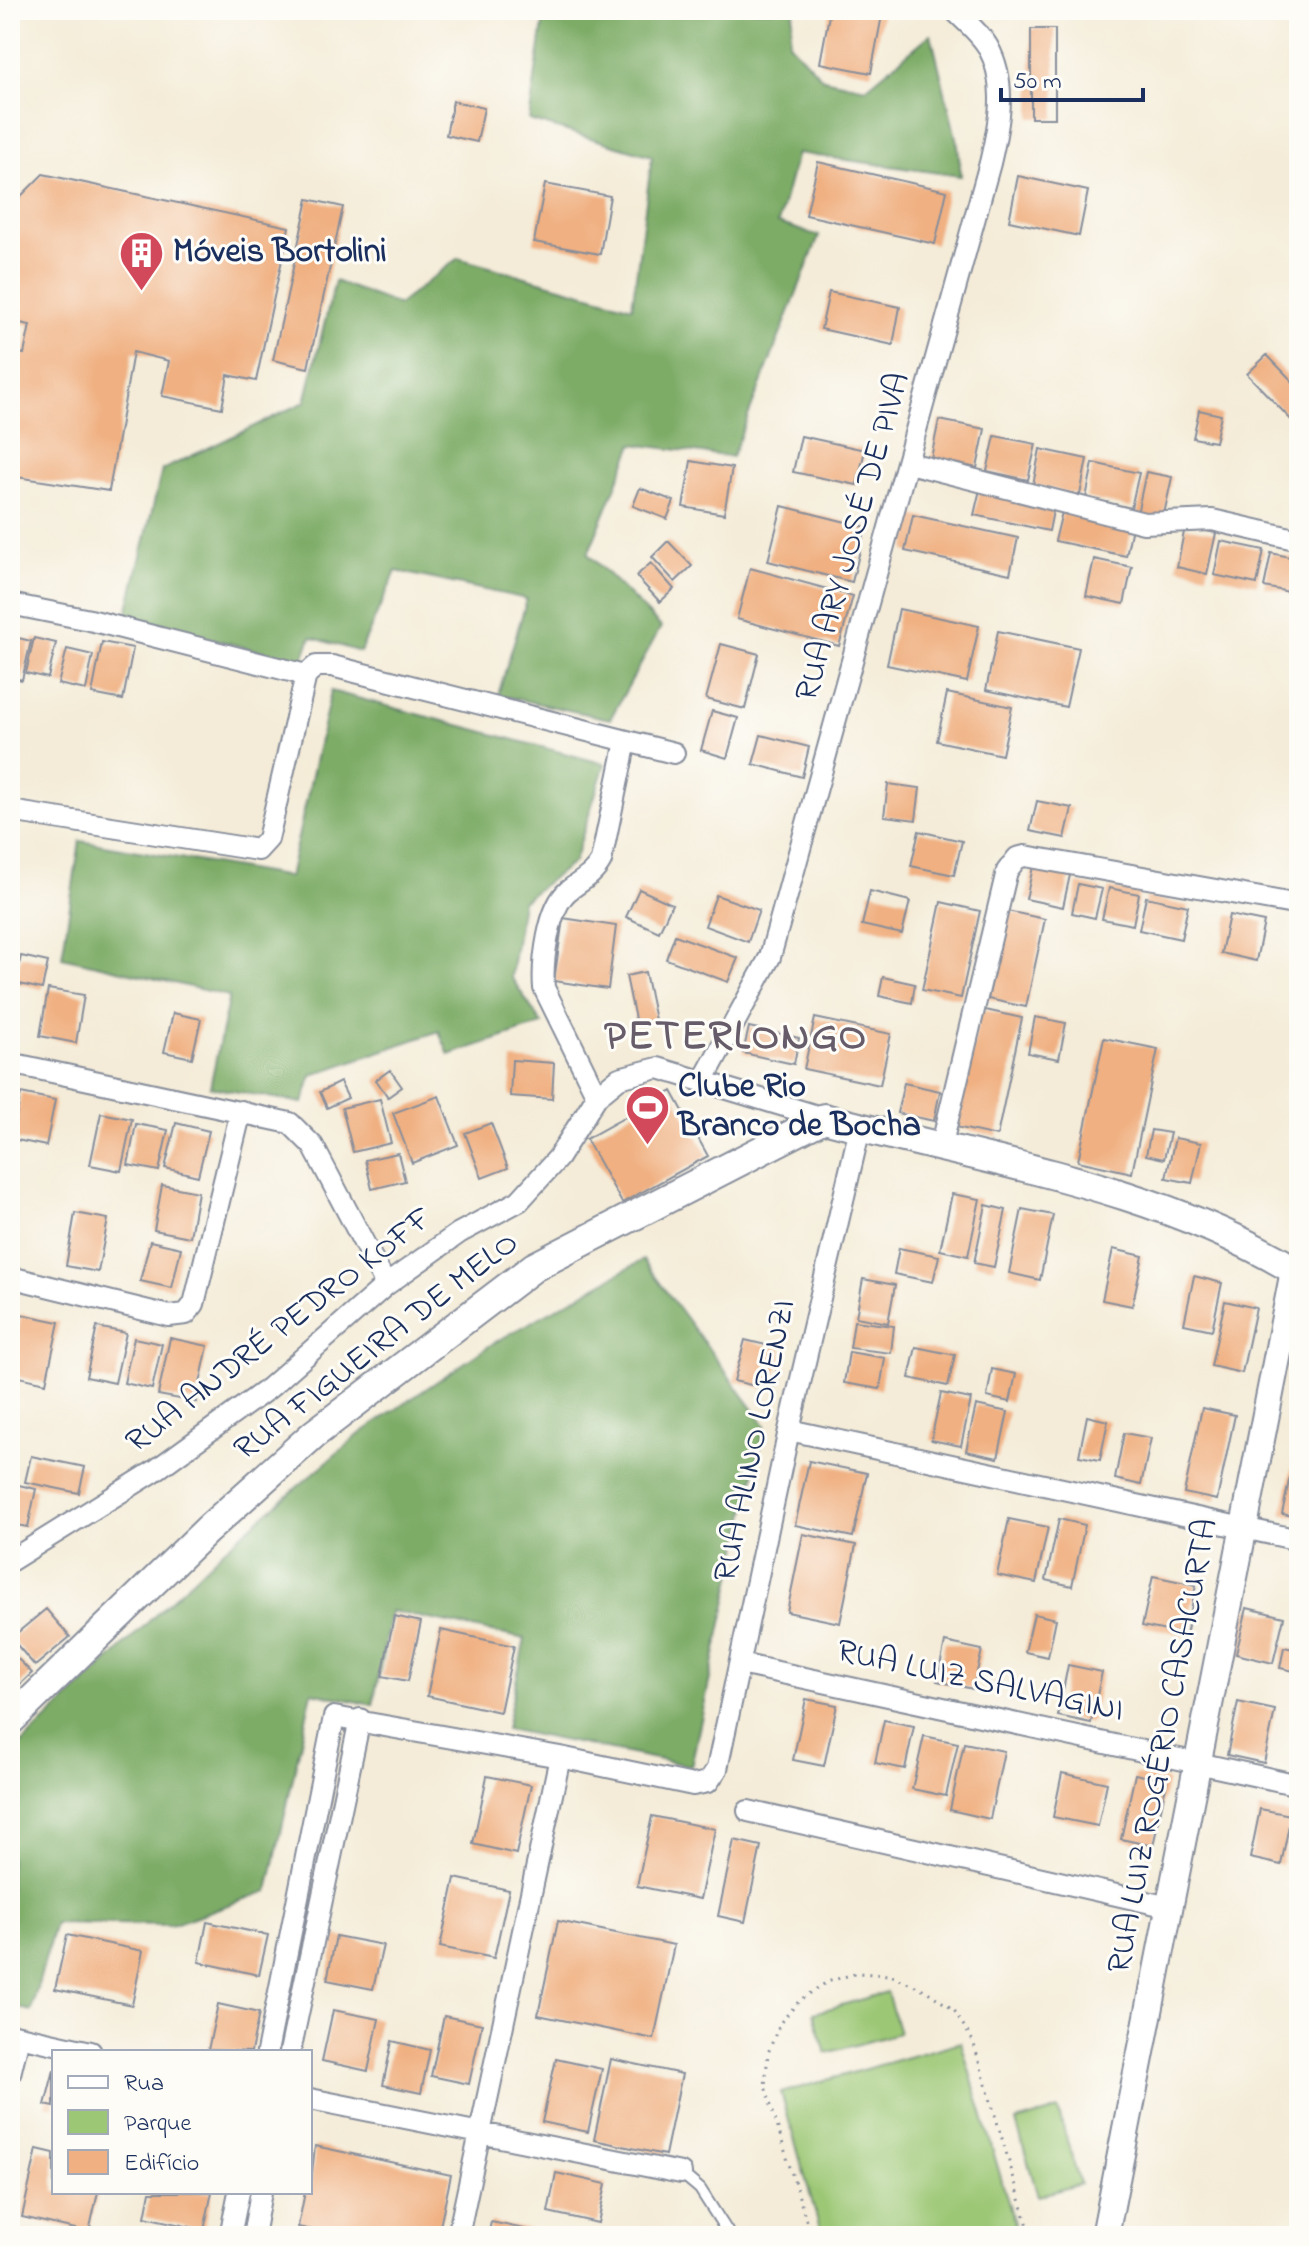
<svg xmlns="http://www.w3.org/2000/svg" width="1309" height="2246" font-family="'Indie Flower',sans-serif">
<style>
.green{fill:#9cc774;stroke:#5c7b69;stroke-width:2}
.forest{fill:#7dac66;stroke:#4c6e62;stroke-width:2}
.building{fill:#f0b081}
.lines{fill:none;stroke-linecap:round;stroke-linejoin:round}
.service-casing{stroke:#888e9b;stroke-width:14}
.minor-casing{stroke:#888e9b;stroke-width:24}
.tertiary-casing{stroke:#888e9b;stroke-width:30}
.secondary-casing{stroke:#888e9b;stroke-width:32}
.path{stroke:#888e9b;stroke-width:3;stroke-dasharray:2 6;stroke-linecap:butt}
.service{stroke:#fff;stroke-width:10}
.minor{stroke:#fff;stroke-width:20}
.tertiary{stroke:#fff;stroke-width:26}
.secondary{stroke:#fff;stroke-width:28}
.labels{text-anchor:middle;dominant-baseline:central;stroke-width:6;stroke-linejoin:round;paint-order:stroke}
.poi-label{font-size:34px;font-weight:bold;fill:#1b2f5e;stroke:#fdfcf7;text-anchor:start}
.street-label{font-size:34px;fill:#1b2f5e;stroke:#fdfcf7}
.district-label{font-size:42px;font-weight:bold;letter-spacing:2px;fill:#665c6a;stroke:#fdfcf7}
</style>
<rect width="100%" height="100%" fill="#fdfcf7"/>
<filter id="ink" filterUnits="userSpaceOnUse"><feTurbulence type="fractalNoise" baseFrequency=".0125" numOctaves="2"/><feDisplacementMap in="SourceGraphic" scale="16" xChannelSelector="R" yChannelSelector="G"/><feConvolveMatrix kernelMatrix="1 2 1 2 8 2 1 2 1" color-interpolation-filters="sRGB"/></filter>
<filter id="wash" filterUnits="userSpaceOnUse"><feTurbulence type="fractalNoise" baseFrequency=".006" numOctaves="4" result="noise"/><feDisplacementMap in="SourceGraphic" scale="32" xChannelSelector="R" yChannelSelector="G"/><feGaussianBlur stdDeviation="1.8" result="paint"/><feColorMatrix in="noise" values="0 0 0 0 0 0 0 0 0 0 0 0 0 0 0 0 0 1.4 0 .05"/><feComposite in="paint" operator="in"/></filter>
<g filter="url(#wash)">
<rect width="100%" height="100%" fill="#f4ecd8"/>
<path class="green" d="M887,1992L899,2033L826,2053L814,2013Z
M961,2042L1018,2236H822L781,2093Z
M1058,2110L1080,2184L1038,2196L1016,2122Z"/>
<path class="forest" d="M545,10H794L789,43L823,79L866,88L931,34L958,146L961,176L797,153L778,223L819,236L732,457L633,444L588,554L661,627L610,719L498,695L527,599L396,571L360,652L311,637L302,662L126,617L162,470L305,402L335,281L398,305L458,258L632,307L652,156L529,120Z
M331,691L605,764L574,862L522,901L511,977L542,1024L449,1055L439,1031L312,1075L303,1103L210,1087L229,996L62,957L80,841L289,877Z
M643,1260L765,1425L691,1766L506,1729L525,1639L391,1611L373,1705L312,1692L268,1891L171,1925L55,1923L31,2011L10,2005V1755L224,1549L361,1433L492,1344Z"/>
<g id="blocks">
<path class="building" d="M830,10H883L871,73L820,63Z
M1031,29H1055V118H1031Z
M453,101L484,108L477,142L446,135Z
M818,162L947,191L935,244L806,215Z
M43,174L289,227L256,381L228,375L222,408L162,396L169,361L133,352L109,491L10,476V351L24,354L30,325L10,321V264L14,239L11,222L13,204Z
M1018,176L1088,191L1079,236L1009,221Z
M545,184L610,196L600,254L534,242Z
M308,199L343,207L308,368L273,360Z
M829,292L900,307L893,345L821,329Z
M1267,355L1299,388V428L1247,374Z
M1199,410L1221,415L1215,442L1193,438Z
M939,420L985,429L977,468L931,458Z
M801,436L865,450L857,485L793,472Z
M995,436L1036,444L1028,480L987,471Z
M1040,449L1087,459L1080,495L1033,485Z
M691,461L732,468L724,514L683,507Z
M1093,463L1139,473L1131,508L1086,498Z
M1146,472L1172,477L1163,519L1137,514Z
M981,485L1055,501L1049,531L974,515Z
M640,488L674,501L667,519L633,506Z
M782,506L866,527L852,582L768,561Z
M1062,512L1132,527L1126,556L1055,541Z
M913,515L1018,538L1010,574L905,551Z
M1185,527L1216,533L1207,574L1177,567Z
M668,541L692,566L675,582L652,557Z
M1221,541L1264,550L1257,584L1214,575Z
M1271,553L1299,559V594L1264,587Z
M1094,559L1132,567L1124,604L1086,596Z
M651,563L674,589L660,602L636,576Z
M750,568L853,596L839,646L737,619Z
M899,609L979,626L967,682L887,665Z
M998,631L1079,648L1066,707L986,690Z
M10,636L31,641L22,680L10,677Z
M34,638L56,643L48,678L26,673Z
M102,642L133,648L123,700L92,694Z
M721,644L759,654L745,709L706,699Z
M67,649L93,655L86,690L58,684Z
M947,693L1012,707L1002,755L937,741Z
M712,711L738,718L727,758L701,750Z
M761,735L809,747L802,777L753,764Z
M888,784L920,788L916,820L884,816Z
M1037,801L1072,808L1065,838L1030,831Z
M919,831L962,841L954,875L911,866Z
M1033,867L1070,875L1063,907L1026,899Z
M1078,884L1102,889L1095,918L1072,913Z
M1109,888L1139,894L1133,925L1102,919Z
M639,889L672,904L659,932L626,917Z
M870,891L910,901L902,934L862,925Z
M716,895L759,910L748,942L705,926Z
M1146,897L1188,906L1181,939L1139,930Z
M941,902L980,911L961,998L922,990Z
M1007,911L1045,919L1026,1007L988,999Z
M1229,915L1264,922L1256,961L1221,953Z
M563,918L616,926L608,989L554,981Z
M675,935L738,958L728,982L666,959Z
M21,956L48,962L42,989L15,983Z
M645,972L655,1020L636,1024L626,976Z
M883,977L915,984L912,1003L879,996Z
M48,989L84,995L76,1043L40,1036Z
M981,1009L1022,1018L997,1136L956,1127Z
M173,1013L201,1019L192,1058L164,1052Z
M1035,1017L1066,1023L1059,1059L1028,1053Z
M815,1018L891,1034L880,1085L804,1069Z
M749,1027L799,1038L794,1064L743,1053Z
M1104,1038L1158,1049L1132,1173L1078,1161Z
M512,1060L554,1063L552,1099L510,1096Z
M390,1070L402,1087L388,1097L376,1080Z
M340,1082L348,1098L327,1108L320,1092Z
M904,1083L940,1091L934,1121L897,1113Z
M672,1091L708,1156L622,1203L586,1139Z
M21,1093L55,1100L46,1146L12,1139Z
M439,1096L458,1145L412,1163L393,1113Z
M380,1099L391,1143L353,1152L342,1108Z
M101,1113L132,1119L121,1171L90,1165Z
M176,1123L209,1131L198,1176L165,1168Z
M491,1123L508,1168L482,1178L465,1133Z
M136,1124L168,1130L159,1171L128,1165Z
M1151,1130L1170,1133L1164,1159L1146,1155Z
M1175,1138L1201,1143L1192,1183L1166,1178Z
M398,1153L405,1181L372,1189L365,1160Z
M162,1185L198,1192L190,1237L154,1230Z
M952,1194L980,1199L968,1256L940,1250Z
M986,1205L1006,1210L994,1267L974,1263Z
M1022,1209L1053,1215L1040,1280L1009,1273Z
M75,1213L108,1219L98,1272L66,1266Z
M150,1241L181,1248L172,1288L140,1281Z
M899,1248L939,1256L933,1282L894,1274Z
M1113,1249L1143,1256L1132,1306L1102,1300Z
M1194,1276L1222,1283L1212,1330L1184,1324Z
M863,1279L895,1285L888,1323L856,1317Z
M1225,1301L1256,1308L1242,1373L1211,1366Z
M21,1314L59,1322L46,1383L10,1375Z
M854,1321L894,1326L891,1353L850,1348Z
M97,1327L126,1333L115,1383L86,1377Z
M134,1338L162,1344L152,1389L124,1383Z
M170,1338L208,1346L196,1402L158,1395Z
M745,1340L782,1349L772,1390L734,1381Z
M916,1347L955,1355L948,1386L909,1378Z
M849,1352L885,1358L880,1389L844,1383Z
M992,1369L1016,1374L1010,1402L987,1397Z
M10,1379L19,1381L11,1419H10Z
M941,1393L971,1399L961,1446L931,1440Z
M976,1405L1008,1412L998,1458L966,1451Z
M1202,1408L1235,1415L1217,1500L1184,1493Z
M1087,1416L1108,1421L1100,1460L1079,1456Z
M1124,1433L1151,1438L1141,1485L1115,1479Z
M31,1456L85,1467L79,1493L25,1482Z
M809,1461L867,1473L853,1537L795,1525Z
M1293,1462L1299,1464V1517L1282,1514Z
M10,1483L36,1489L28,1527L10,1524Z
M1009,1519L1048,1527L1036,1583L997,1575Z
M1059,1519L1085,1525L1072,1586L1046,1580Z
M803,1534L856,1545L840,1623L787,1612Z
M1153,1576L1196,1585L1186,1635L1142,1626Z
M1247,1608L1284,1617L1273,1663L1236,1654Z
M46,1609L70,1637L35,1666L11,1638Z
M1034,1614L1056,1619L1048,1657L1025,1652Z
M394,1616L421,1622L408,1681L382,1676Z
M441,1630L514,1646L500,1712L427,1696Z
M945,1642L982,1650L973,1689L937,1681Z
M1284,1647L1299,1650V1672L1280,1668Z
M10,1651L32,1673L10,1694Z
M1068,1665L1102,1672L1091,1723L1058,1716Z
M806,1699L837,1705L824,1766L793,1760Z
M1238,1702L1275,1710L1264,1763L1227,1755Z
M884,1720L914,1726L905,1769L875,1763Z
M924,1736L958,1743L946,1796L912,1789Z
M964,1743L1004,1751L990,1819L950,1810Z
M1062,1773L1107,1783L1098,1826L1053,1817Z
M1135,1774L1167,1781L1153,1846L1121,1839Z
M487,1776L531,1785L516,1854L473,1844Z
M1260,1809L1291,1815L1281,1865L1250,1858Z
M652,1816L715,1829L700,1899L637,1886Z
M734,1840L761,1846L745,1922L718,1916Z
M455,1878L509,1890L494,1958L440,1947Z
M558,1921L674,1945L654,2039L538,2015Z
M207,1922L268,1935L259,1975L199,1962Z
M67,1935L143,1951L132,2005L55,1989Z
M336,1936L383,1945L373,1989L327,1980Z
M218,2004L259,2013L251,2052L208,2050Z
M333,2010L379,2019L368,2071L322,2061Z
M444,2016L482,2024L469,2084L431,2076Z
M392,2041L430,2050L421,2093L383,2085Z
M556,2059L602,2069L588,2132L542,2122Z
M611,2059L682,2074L665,2155L594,2140Z
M54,2070V2107L45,2105Z
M315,2146L451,2175L438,2236H340L298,2227L305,2192H310Z
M37,2149L54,2153V2192H98L89,2232L22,2217Z
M556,2173L606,2184L598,2223L548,2212Z
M150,2192H212L204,2230L145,2217Z
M491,2222L544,2233V2236H488Z
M149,2227L185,2235V2236H147Z"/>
</g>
</g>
<g filter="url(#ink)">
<use href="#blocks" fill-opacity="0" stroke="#888e9b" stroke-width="2"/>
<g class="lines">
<defs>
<path id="service" d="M681,2173L700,2189L730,2236"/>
<path id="minor" d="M909,463L1144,523L1212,520L1299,540
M10,604L90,620L306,675
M306,675L316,666H332L674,753
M10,811L258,850L268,839L306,675
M10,1063L290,1123L313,1146L386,1285
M704,1079L770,957L990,163C999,125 1008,83 988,47C980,33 965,21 954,10
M597,1096L544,988C542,963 548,908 568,891C580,881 593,876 601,861L626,741
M941,1148L1007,871L1017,858L1025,856L1299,905
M10,1277L169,1316L186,1314L194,1304L241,1111
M789,1430L1299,1540
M10,1561L153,1472L269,1388L386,1285L459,1233L519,1201L558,1158L597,1096L619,1078L658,1068L824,1118
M740,1664L1299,1785
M748,1811L1169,1907
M10,2034L91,2052
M267,2052L334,1717L560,1757L693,1785L708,1782L717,1769L789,1430L860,1128
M290,2052L360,1719
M10,2074L19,2037
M310,2099L681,2173
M230,2236L239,2192
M253,2236L261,2192
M458,2236L560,1757"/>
<path id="tertiary" d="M1105,2236L1294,1271"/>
<path id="secondary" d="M10,1721L207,1530L314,1434L534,1267L824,1118C984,1161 1156,1185 1299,1273"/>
</defs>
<use href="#service" class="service-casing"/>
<use href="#minor" class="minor-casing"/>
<use href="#tertiary" class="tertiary-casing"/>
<use href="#secondary" class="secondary-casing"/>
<path class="path" d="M811,2236L765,2086L768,2053L780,2023L800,2000L827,1982L857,1973L890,1975L925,1990L954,2010L973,2041L1031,2236"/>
<use href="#service" class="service"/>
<use href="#minor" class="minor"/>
<use href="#tertiary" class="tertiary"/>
<use href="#secondary" class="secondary"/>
</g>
</g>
<defs>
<symbol id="building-pin" viewBox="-11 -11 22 30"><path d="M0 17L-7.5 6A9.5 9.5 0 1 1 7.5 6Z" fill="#d1495b" stroke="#fdfcf7"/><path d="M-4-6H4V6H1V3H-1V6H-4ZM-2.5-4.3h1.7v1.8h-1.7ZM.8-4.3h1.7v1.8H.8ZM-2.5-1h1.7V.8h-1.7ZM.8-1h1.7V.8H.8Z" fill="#fff"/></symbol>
<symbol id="stadium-pin" viewBox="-11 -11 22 30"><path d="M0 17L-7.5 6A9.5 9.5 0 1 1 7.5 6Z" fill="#d1495b" stroke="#fdfcf7"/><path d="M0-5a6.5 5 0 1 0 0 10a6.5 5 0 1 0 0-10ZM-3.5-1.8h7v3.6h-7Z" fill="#fff"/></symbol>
</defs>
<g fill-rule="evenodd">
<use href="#building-pin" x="116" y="228" width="51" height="69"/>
<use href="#stadium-pin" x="622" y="1082" width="51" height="69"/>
</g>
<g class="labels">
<g class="poi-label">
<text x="173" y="253">Móveis Bortolini</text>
<text x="678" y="1088">Clube Rio<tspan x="678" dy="39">Branco de Bocha</tspan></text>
</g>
<g class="street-label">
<text transform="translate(854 537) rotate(-74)">RUA ARY JOSÉ DE PIVA</text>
<text transform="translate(280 1331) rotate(-38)">RUA ANDRÉ PEDRO KOFF</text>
<text transform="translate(377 1347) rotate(-38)">RUA FIGUEIRA DE MELO</text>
<text transform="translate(756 1441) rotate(-78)">RUA ALINO LORENZI</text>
<text transform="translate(980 1682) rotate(12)">RUA LUIZ SALVAGINI</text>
<text transform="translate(1164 1746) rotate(-79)">RUA LUIZ ROGÉRIO CASACURTA</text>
</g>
<g class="district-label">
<text x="736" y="1037">PETERLONGO</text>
</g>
</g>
<rect width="1309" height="2246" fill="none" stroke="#fdfcf7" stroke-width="40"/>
<rect x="52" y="2050" width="260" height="144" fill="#fdfcf7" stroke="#a3aaba" stroke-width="2"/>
<rect x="68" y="2076" width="40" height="12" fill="#ffffff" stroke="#a3aaba" stroke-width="2"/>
<text x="124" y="2090" font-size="24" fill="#1b2f5e">Rua</text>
<rect x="68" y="2110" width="40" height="24" fill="#9cc774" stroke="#a3aaba" stroke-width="2"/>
<text x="124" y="2130" font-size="24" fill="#1b2f5e">Parque</text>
<rect x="68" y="2150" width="40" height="24" fill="#f0b081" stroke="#a3aaba" stroke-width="2"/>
<text x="124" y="2170" font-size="24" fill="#1b2f5e">Edifício</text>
<path d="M1001 88v12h142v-12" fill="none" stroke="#1b2f5e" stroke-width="4"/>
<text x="1013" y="88" font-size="24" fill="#1b2f5e" stroke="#fdfcf7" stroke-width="6" paint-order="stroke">50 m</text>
</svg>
